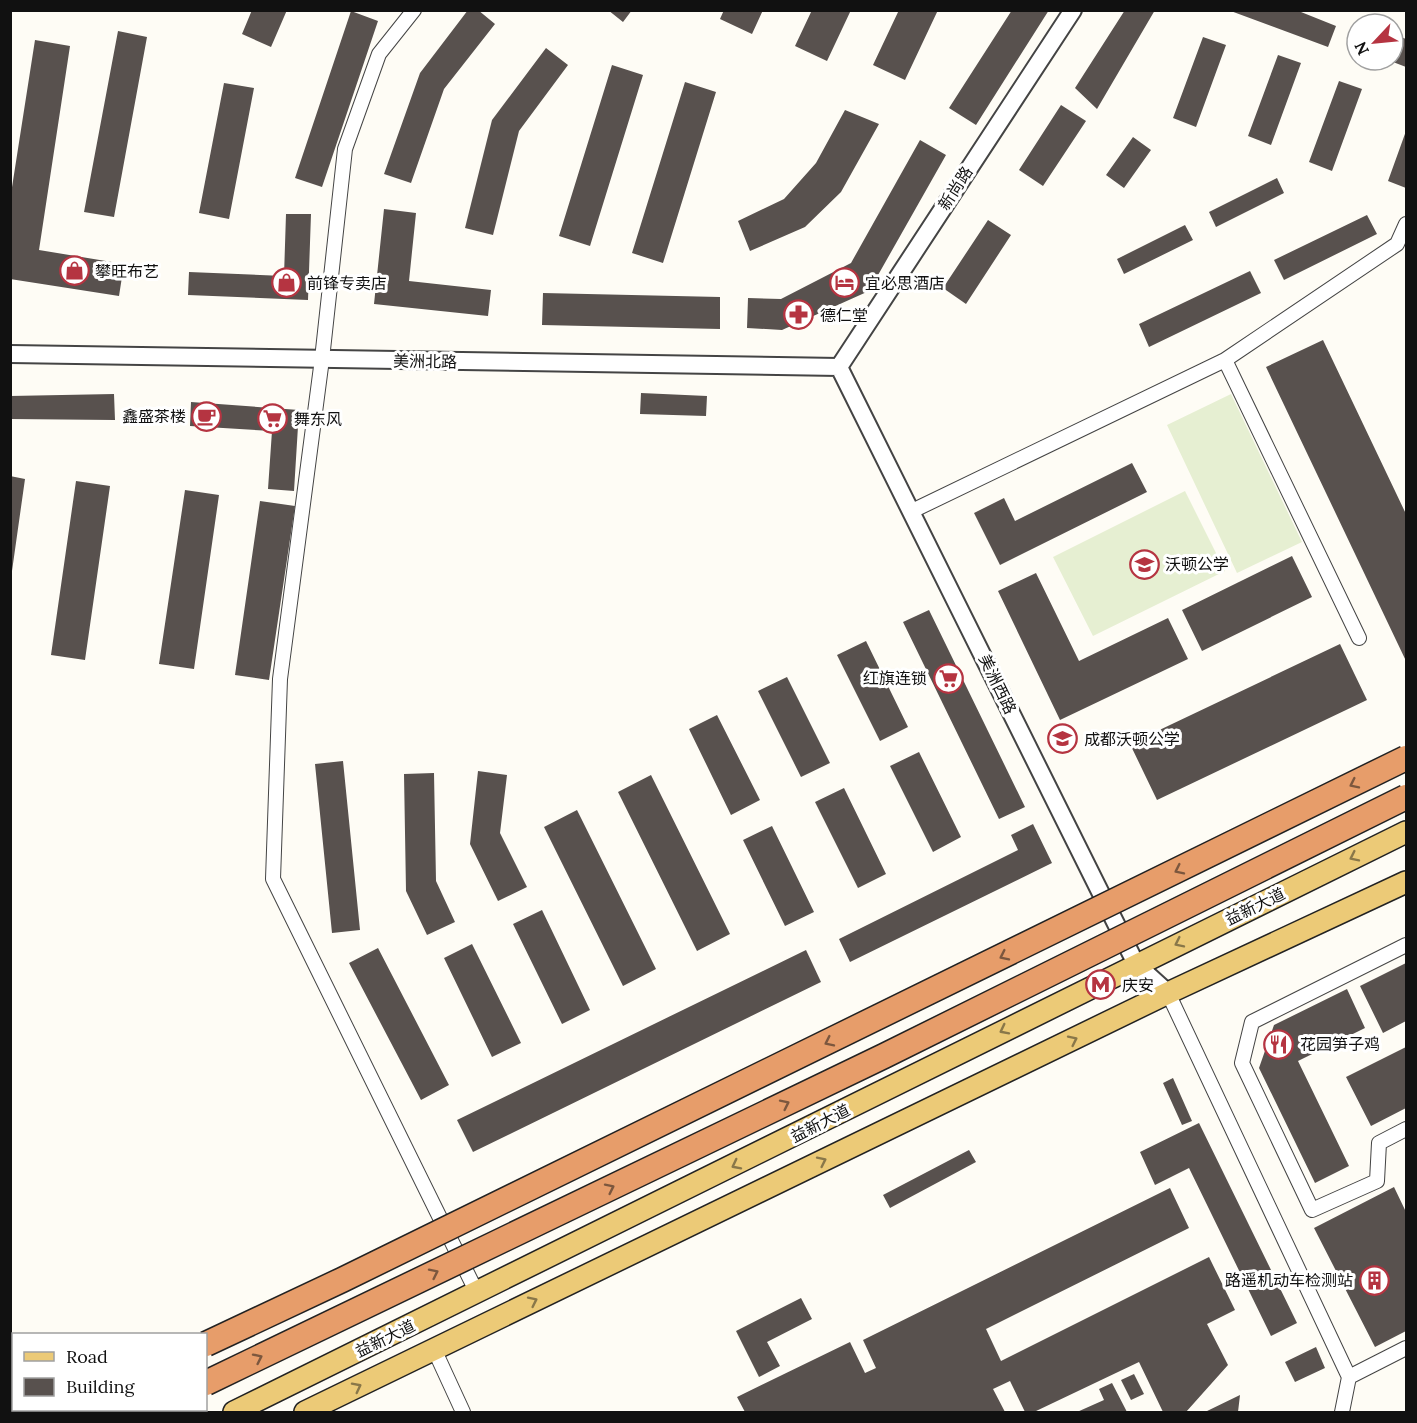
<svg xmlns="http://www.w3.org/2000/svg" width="1417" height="1423" font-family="Lora,'Noto Sans SC',serif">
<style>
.pitch{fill:#e6efd2}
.building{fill:#58514e}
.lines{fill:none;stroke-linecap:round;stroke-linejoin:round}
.minor-casing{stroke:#444;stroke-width:16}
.tertiary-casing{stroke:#444;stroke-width:20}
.primary-casing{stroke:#222;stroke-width:24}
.motorway-casing{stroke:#222;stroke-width:27}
.minor{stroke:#fff;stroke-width:14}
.tertiary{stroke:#fff;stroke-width:16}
.primary{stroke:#ecca77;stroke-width:21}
.motorway{stroke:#e79d6a;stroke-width:24}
.motorway-bridge-casing{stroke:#222;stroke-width:27;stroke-linecap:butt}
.motorway-bridge{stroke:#e79d6a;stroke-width:24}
.oneway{stroke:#7c573e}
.oneway2{stroke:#897749}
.labels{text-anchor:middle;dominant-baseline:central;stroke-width:6;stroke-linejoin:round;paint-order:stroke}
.street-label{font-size:16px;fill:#111;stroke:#fff}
.poi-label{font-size:16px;fill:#111;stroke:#fff;text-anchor:start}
</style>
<rect width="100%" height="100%" fill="#fefcf5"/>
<path class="pitch" d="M1231,394L1302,542L1237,573L1167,425Z
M1185,491L1225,571L1093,636L1053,557Z"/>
<path class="building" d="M252,10H287L271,47L242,34Z
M468,10H478L495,24L444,89L411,183L384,174L420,73Z
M608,10H632L623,22Z
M724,10H763L752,34L720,19Z
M812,10H851L827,61L795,46Z
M899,10H938L905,80L873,65Z
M1012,10H1049L976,125L949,108Z
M1125,10H1155L1097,109L1075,88Z
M1228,10H1296L1336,26L1328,47Z
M351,11L378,21L322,187L295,178Z
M118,31L147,37L114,217L84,212Z
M1393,34L1406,39V67L1393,62Z
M1203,37L1226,45L1196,127L1173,118Z
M35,40L70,46L39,250L124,264L119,296L10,279V200Z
M546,48L568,65L519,131L493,235L465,228L492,120Z
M1278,55L1301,63L1271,145L1248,136Z
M612,65L643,75L590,246L559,236Z
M1339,81L1362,89L1332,171L1309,162Z
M685,82L716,92L663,263L632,253Z
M224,83L254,88L229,219L199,213Z
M1061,105L1086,121L1043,186L1019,170Z
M845,110L879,124L841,192L805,227L750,251L738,221L784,199L816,163Z
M1406,131V188L1388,181Z
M1133,137L1151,150L1124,188L1106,175Z
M920,140L946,155L869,291L782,330L747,328L748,298L781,299L851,263Z
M1277,178L1284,193L1216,227L1209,212Z
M384,209L416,213L409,281L491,290L488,316L374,304Z
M286,214H311L308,300L188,295L189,272L284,276Z
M1367,215L1377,234L1284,280L1274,260Z
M988,220L1011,235L966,304L943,288Z
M1185,225L1193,240L1124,274L1117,259Z
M1250,271L1261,293L1149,347L1139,324Z
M543,293L720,297V329L542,325Z
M1323,340L1406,514V661L1266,367Z
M641,393L707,396L706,416L640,414Z
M114,394L115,420L10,419V396Z
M191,402L299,410L294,491L268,489L272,431L190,426Z
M1132,463L1147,492L1000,565L974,513L1004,498L1015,521Z
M10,476L25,479L12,571L10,570Z
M76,481L110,486L85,660L51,655Z
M185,490L219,495L194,669L159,664Z
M260,501L295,506L269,680L235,675Z
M1292,556L1312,597L1202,651L1182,610Z
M1036,573L1079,661L1168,618L1188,659L1060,720L998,591Z
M929,610L1025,807L999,819L903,622Z
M866,641L908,727L880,741L837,655Z
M1340,644L1367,700L1157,800L1130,744Z
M787,677L830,763L801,777L758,691Z
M717,715L760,800L731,815L689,729Z
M919,752L961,837L933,852L890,766Z
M343,761L360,930L332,933L315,764Z
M478,771L507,775L500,833L527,887L498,901L470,844Z
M434,773L436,881L455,922L427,935L406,891L404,774Z
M651,775L730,934L697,951L618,792Z
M844,788L886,874L858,888L815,802Z
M577,810L656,969L623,986L544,827Z
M1033,824L1052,863L850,962L839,939L1018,850L1011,835Z
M772,826L814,912L785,926L743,840Z
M542,910L590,1010L562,1024L513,924Z
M472,944L521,1043L492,1057L444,958Z
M378,948L449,1085L421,1100L349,963Z
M806,950L821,982L473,1152L457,1120Z
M1406,963V1021L1383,1033L1360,986Z
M1347,989L1365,1028L1298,1061L1349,1166L1315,1183L1259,1068L1274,1025Z
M1406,1047V1108L1371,1126L1346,1077Z
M1173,1078L1192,1121L1182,1125L1163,1083Z
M1199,1123L1297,1323L1271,1336L1189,1168L1155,1185L1140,1152Z
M969,1150L976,1162L890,1208L883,1195Z
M1394,1187L1406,1212V1331L1375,1347L1314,1228Z
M1170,1188L1189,1228L986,1329L1001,1361L1209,1257L1235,1310L1207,1324L1228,1365L1186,1412H1163L1139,1362L1034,1412H1025L1010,1381L993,1389L1005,1412H745L737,1397L850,1342L865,1373L876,1368L863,1340Z
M801,1298L812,1319L767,1342L780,1366L759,1377L736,1331Z
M1316,1347L1325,1368L1295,1382L1285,1362Z
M1134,1374L1144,1394L1131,1400L1121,1380Z
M1112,1383L1127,1412H1077L1104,1400L1099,1389Z
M1240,1395L1238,1412H1205Z"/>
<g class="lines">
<defs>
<path id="minor" d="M414,10L379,54L345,149L322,359L280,679L273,879L477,1293
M1225,360L1359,638
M912,511L1225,360L1397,244L1406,224
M1406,945L1252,1022L1242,1063L1312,1210L1377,1181L1379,1143L1406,1129
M1168,993L1349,1377L1342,1412
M434,1349L463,1412
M1349,1377L1406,1348"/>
<path id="tertiary" d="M10,354L839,367
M839,367L1136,964L1168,993
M839,367L1073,10"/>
<path id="primary" d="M234,1412L1406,832
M305,1412L1168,993L1406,882"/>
<path id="motorway" d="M58,1412L65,1410
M144,1412L151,1410"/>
</defs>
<use href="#minor" class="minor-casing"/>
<use href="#tertiary" class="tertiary-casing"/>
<use href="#primary" class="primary-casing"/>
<use href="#motorway" class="motorway-casing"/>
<use href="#minor" class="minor"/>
<use href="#tertiary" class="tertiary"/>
<use href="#primary" class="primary"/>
<use href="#motorway" class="motorway"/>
<defs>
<path id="motorway-bridge" d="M206,1344L342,1280L1406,758
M206,1383L884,1056L1406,797"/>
</defs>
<use href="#motorway-bridge" class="motorway-bridge-casing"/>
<use href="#motorway-bridge" class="motorway-bridge"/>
</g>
<defs><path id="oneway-chevron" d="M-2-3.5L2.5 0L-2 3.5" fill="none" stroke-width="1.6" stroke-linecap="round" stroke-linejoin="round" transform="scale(1.5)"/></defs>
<g class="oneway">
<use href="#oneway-chevron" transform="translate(1354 784) rotate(154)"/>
<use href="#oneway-chevron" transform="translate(1179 870) rotate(154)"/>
<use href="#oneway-chevron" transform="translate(1004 956) rotate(154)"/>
<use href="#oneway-chevron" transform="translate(829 1042) rotate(154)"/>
<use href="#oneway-chevron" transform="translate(785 1104) rotate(-26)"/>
<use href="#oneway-chevron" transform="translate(610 1188) rotate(-26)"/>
<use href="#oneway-chevron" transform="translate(434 1273) rotate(-26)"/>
<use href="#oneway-chevron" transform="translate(258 1358) rotate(-26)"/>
</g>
<g class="oneway2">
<use href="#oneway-chevron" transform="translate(1354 857) rotate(154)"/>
<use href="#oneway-chevron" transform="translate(1179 943) rotate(154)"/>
<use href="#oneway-chevron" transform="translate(1004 1030) rotate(153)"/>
<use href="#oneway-chevron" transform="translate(1073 1040) rotate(-26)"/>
<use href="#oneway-chevron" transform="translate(822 1161) rotate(-26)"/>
<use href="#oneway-chevron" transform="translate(736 1165) rotate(153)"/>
<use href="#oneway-chevron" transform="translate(533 1301) rotate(-26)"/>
<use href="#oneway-chevron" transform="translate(357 1387) rotate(-27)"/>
</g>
<defs>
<symbol id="shop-ring" viewBox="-11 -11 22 22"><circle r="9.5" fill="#fff" stroke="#b53441" stroke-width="1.5"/><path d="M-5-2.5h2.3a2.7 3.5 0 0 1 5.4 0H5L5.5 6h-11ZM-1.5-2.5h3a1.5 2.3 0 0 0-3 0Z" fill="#b53441"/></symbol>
<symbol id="hotel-ring" viewBox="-11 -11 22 22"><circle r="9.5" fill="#fff" stroke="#b53441" stroke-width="1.5"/><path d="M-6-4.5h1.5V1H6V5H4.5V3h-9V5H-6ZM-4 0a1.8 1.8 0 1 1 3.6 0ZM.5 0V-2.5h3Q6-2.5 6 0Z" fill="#b53441"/></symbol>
<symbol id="pharmacy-ring" viewBox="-11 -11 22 22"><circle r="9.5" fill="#fff" stroke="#b53441" stroke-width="1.5"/><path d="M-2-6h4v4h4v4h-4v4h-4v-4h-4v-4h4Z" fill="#b53441"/></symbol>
<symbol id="cafe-ring" viewBox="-11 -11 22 22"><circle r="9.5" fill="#fff" stroke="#b53441" stroke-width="1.5"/><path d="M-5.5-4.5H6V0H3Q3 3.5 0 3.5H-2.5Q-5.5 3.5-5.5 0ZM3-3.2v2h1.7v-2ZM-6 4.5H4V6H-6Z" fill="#b53441"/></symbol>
<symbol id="supermarket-ring" viewBox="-11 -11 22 22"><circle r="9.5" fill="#fff" stroke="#b53441" stroke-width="1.5"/><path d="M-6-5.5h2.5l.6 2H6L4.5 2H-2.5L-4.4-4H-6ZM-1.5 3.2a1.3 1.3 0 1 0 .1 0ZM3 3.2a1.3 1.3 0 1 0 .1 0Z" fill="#b53441"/></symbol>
<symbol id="school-ring" viewBox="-11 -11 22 22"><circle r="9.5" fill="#fff" stroke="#b53441" stroke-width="1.5"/><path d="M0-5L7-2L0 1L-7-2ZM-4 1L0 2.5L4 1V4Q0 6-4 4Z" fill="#b53441"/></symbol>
<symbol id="metro-ring" viewBox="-11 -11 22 22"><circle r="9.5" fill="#fff" stroke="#b53441" stroke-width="1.5"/><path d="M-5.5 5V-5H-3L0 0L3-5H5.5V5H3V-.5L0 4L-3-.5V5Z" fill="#b53441"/></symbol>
<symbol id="restaurant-ring" viewBox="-11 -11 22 22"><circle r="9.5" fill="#fff" stroke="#b53441" stroke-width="1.5"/><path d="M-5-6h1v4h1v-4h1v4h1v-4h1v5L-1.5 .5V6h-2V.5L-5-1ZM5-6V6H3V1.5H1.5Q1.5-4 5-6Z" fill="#b53441"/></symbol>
<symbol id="building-ring" viewBox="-11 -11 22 22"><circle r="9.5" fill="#fff" stroke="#b53441" stroke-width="1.5"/><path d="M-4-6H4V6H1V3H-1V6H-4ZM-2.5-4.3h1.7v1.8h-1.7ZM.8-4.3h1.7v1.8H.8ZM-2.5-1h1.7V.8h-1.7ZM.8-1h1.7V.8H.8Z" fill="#b53441"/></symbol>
</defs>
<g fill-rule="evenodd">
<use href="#shop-ring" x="58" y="254" width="33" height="33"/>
<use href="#shop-ring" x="270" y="266" width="33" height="33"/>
<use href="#hotel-ring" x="828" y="266" width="33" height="33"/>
<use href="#pharmacy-ring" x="782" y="298" width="33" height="33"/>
<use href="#cafe-ring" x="190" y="400" width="33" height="33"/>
<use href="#supermarket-ring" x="256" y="402" width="33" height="33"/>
<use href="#school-ring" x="1128" y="548" width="33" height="33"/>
<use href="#supermarket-ring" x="932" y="662" width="33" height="33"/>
<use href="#school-ring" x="1046" y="722" width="33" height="33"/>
<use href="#metro-ring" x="1084" y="968" width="33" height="33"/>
<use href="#restaurant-ring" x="1262" y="1028" width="33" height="33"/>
<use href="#building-ring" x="1358" y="1264" width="33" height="33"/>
</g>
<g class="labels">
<g class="street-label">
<text transform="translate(955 188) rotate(-57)">新尚路</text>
<text transform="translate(425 361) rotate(1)">美洲北路</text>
<text transform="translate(998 684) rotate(64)">美洲西路</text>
<text transform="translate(1255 906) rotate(-26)">益新大道</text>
<text transform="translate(820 1123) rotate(-27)">益新大道</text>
<text transform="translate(385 1338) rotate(-26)">益新大道</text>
</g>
<g class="poi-label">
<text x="95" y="271">攀旺布艺</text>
<text x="307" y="283">前锋专卖店</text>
<text x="865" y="283">宜必思酒店</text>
<text x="820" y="315">德仁堂</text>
<text x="186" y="416" text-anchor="end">鑫盛茶楼</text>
<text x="294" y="419">舞东风</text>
<text x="1165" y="564">沃顿公学</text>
<text x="927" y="678" text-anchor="end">红旗连锁</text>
<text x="1084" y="739">成都沃顿公学</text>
<text x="1122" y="985">庆安</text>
<text x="1300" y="1044">花园笋子鸡</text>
<text x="1353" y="1280" text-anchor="end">路遥机动车检测站</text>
</g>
</g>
<rect width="1417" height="1423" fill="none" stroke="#111111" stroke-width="24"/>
<rect x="12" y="1333" width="195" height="78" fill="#ffffff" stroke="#a0a0a0" stroke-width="1.5"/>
<rect x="24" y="1352" width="30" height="9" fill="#ecca77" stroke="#a0a0a0" stroke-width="1.5"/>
<text x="66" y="1363" font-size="18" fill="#111111">Road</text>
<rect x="24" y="1378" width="30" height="18" fill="#58514e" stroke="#a0a0a0" stroke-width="1.5"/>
<text x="66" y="1393" font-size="18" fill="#111111">Building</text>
<g transform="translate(1375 42) rotate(244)"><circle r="28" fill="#ffffff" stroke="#a0a0a0" stroke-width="1.5"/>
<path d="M0-4.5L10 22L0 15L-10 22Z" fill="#b53441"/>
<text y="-9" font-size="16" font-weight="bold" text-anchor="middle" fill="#111111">N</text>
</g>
</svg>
